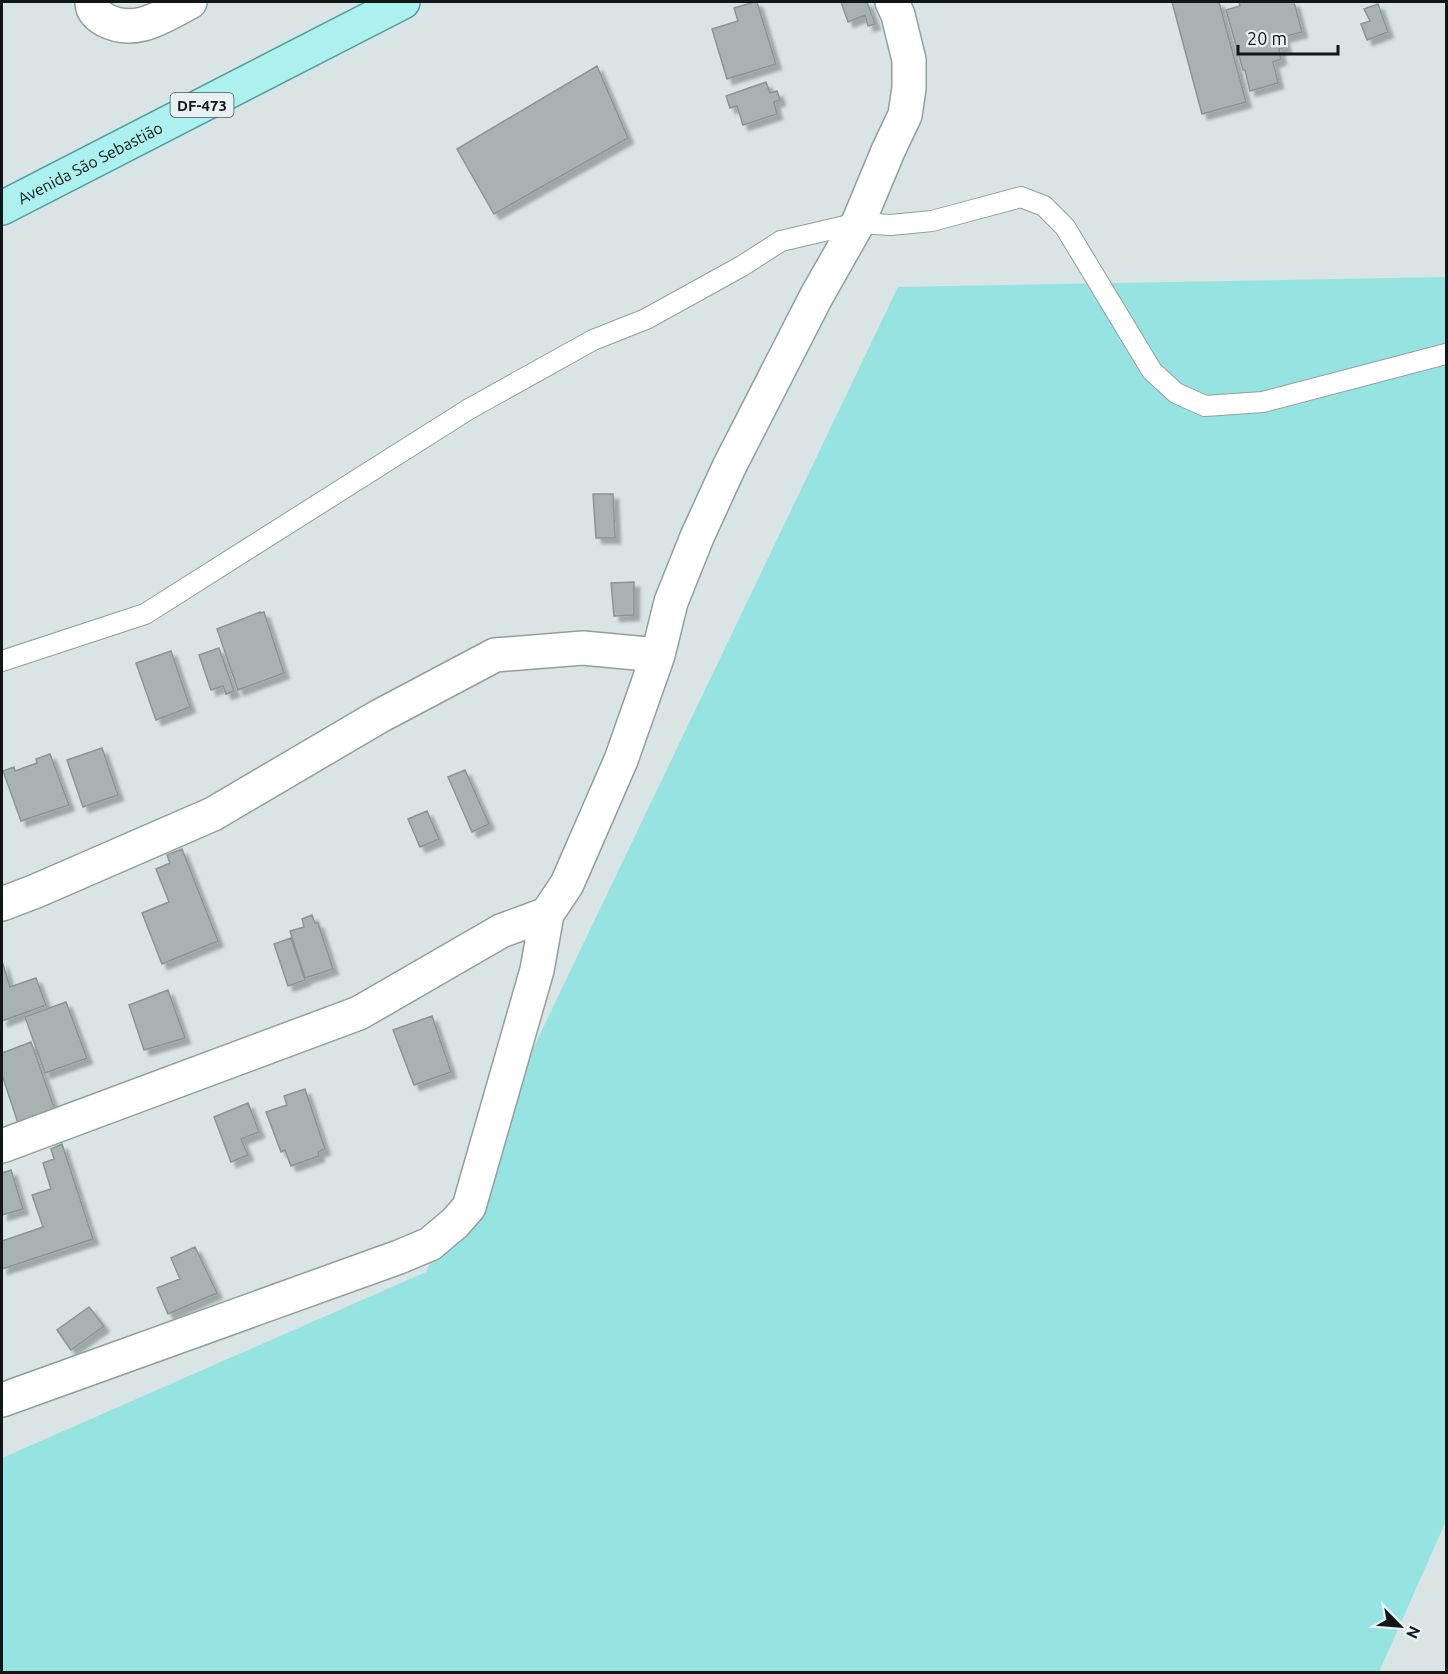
<svg xmlns="http://www.w3.org/2000/svg" width="1448" height="1674" font-family="Ubuntu,sans-serif">
<style>
.green{fill:#95e4e1}
.building{fill:#a7b3b3;stroke:#8a9695;stroke-width:1.5;filter:url(#shadow)}
.lines{fill:none;stroke-linecap:round;stroke-linejoin:round}
.lane-casing{stroke:#929e9e;stroke-width:22}
.street-casing{stroke:#929e9e;stroke-width:36}
.primary-casing{stroke:#529e9d;stroke-width:36}
.lane{stroke:#fff;stroke-width:20}
.street{stroke:#fff;stroke-width:33}
.primary{stroke:#acf1ef;stroke-width:33}
.labels{text-anchor:middle;dominant-baseline:central;stroke-width:6;stroke-linejoin:round;paint-order:stroke}
.shield{fill:#e5f2f1;stroke:#515858;stroke-width:1.5}
.shield-label{font-size:15px;font-weight:bold;fill:#111616}
.street-label{font-size:16px;fill:#111616;stroke:#e5f2f1}
</style>
<defs>
<filter id="shadow"><feDropShadow dx="5.5" dy="5.5" stdDeviation="1.5" flood-color="#0004"/></filter>
</defs>
<rect width="100%" height="100%" fill="#d8e5e4"/>
<path class="green" d="M1446,277V1521L1379,1672H2V1458L426,1272L898,287Z"/>
<path class="building" d="M754,2H757L776,64L727,79L712,29L738,21L734,8Z
M841,2H867L875,24L868,26L865,15L848,22Z
M1172,2H1219L1246,102L1202,114Z
M1239,2H1294L1302,32L1283,37L1286,47L1279,49L1281,59L1273,62L1278,83L1250,91L1245,70H1243L1226,10L1240,6Z
M1378,4L1388,32L1367,40L1361,24L1370,21L1364,9Z
M597,66L628,138L494,214L457,149Z
M766,82L770,93L777,91L780,100L774,102L777,114L743,125L737,106L730,108L726,96Z
M593,494H613L615,538H596Z
M634,582V615L614,616L611,583Z
M260,612V613L264,612L284,673L238,690L217,629Z
M219,648L234,691L226,694L223,686L211,690L199,655Z
M171,651L190,707L156,720L136,663Z
M102,748L118,795L83,807L67,760Z
M50,754L69,805L21,821L3,771L14,767L15,771L37,763L36,759Z
M465,770L489,824L472,832L448,777Z
M427,811L439,839L420,847L408,819Z
M182,849L218,941L162,964L142,913L169,902L156,869L170,863L167,855Z
M312,915L315,923H318L333,969L305,978L290,931L304,927L302,919Z
M291,938L305,980L288,986L274,944Z
M2,961L10,987L36,978L46,1005L2,1021Z
M168,990L185,1038L144,1050L129,1005Z
M66,1002L87,1058L45,1073L25,1017Z
M432,1016L451,1072L414,1085L393,1030Z
M31,1042L55,1110L18,1123L2,1075V1053Z
M305,1089L325,1149L318,1152L319,1156L291,1166L285,1150L281,1152L266,1112L287,1105L284,1096Z
M248,1103L259,1132L241,1139L248,1155L231,1162L214,1117Z
M62,1144L93,1239L2,1269V1241L43,1227L32,1195L51,1189L43,1163L54,1159L51,1149Z
M11,1170L23,1209L2,1215V1173Z
M195,1247L217,1293L168,1314L157,1288L180,1279L171,1258Z
M89,1307L104,1326L71,1350L57,1330Z"/>
<g class="lines">
<defs>
<path id="lane" d="M2,661L145,614L469,409L593,340L646,319L742,266L781,241L858,223L891,225L932,221L1021,197L1044,206L1065,227L1152,371L1176,393L1205,406L1263,402L1446,354"/>
<path id="street" d="M92,2C92,10 98,16 105,20C136,36 163,16 190,2
M2,904L36,891L213,814L378,717L495,655L583,648L658,655
M2,1146L359,1013L501,931L547,914
M2,1400L399,1257L430,1244L455,1223L469,1207L537,970L547,914L567,884L621,760L658,655L671,602L697,537L729,467L816,297L858,223L888,151L905,115L909,88V60L898,15L892,2"/>
<g id="primary">
<path id="s1" d="M2,208L403,2"/>
</g>
</defs>
<use href="#lane" class="lane-casing"/>
<use href="#street" class="street-casing"/>
<use href="#primary" class="primary-casing"/>
<use href="#lane" class="lane"/>
<use href="#street" class="street"/>
<use href="#primary" class="primary"/>
</g>
<g class="labels">
<rect class="shield" x="170.5" y="93" width="63" height="24" rx="4.5"/>
<g class="shield-label">
<text x="202" y="105">DF-473</text>
</g>
<g class="street-label">
<text stroke="none"><textPath href="#s1" startOffset="99">Avenida São Sebastião</textPath></text>
</g>
</g>
<rect width="1448" height="1674" fill="none" stroke="#111616" stroke-width="6"/>
<g transform="translate(1400 1626) rotate(115)" stroke="#e5f2f1" stroke-width="4.5" paint-order="stroke">
<path d="M0-4.5L10 22L0 15L-10 22Z" fill="#111616"/>
<text y="-9" font-size="16" font-weight="bold" text-anchor="middle" fill="#111616">N</text>
</g>
<path d="M1238 45v9h100v-9" fill="none" stroke="#111616" stroke-width="3"/>
<text x="1247" y="45" font-size="18" fill="#111616" stroke="#e5f2f1" stroke-width="4.5" paint-order="stroke">20 m</text>
</svg>
